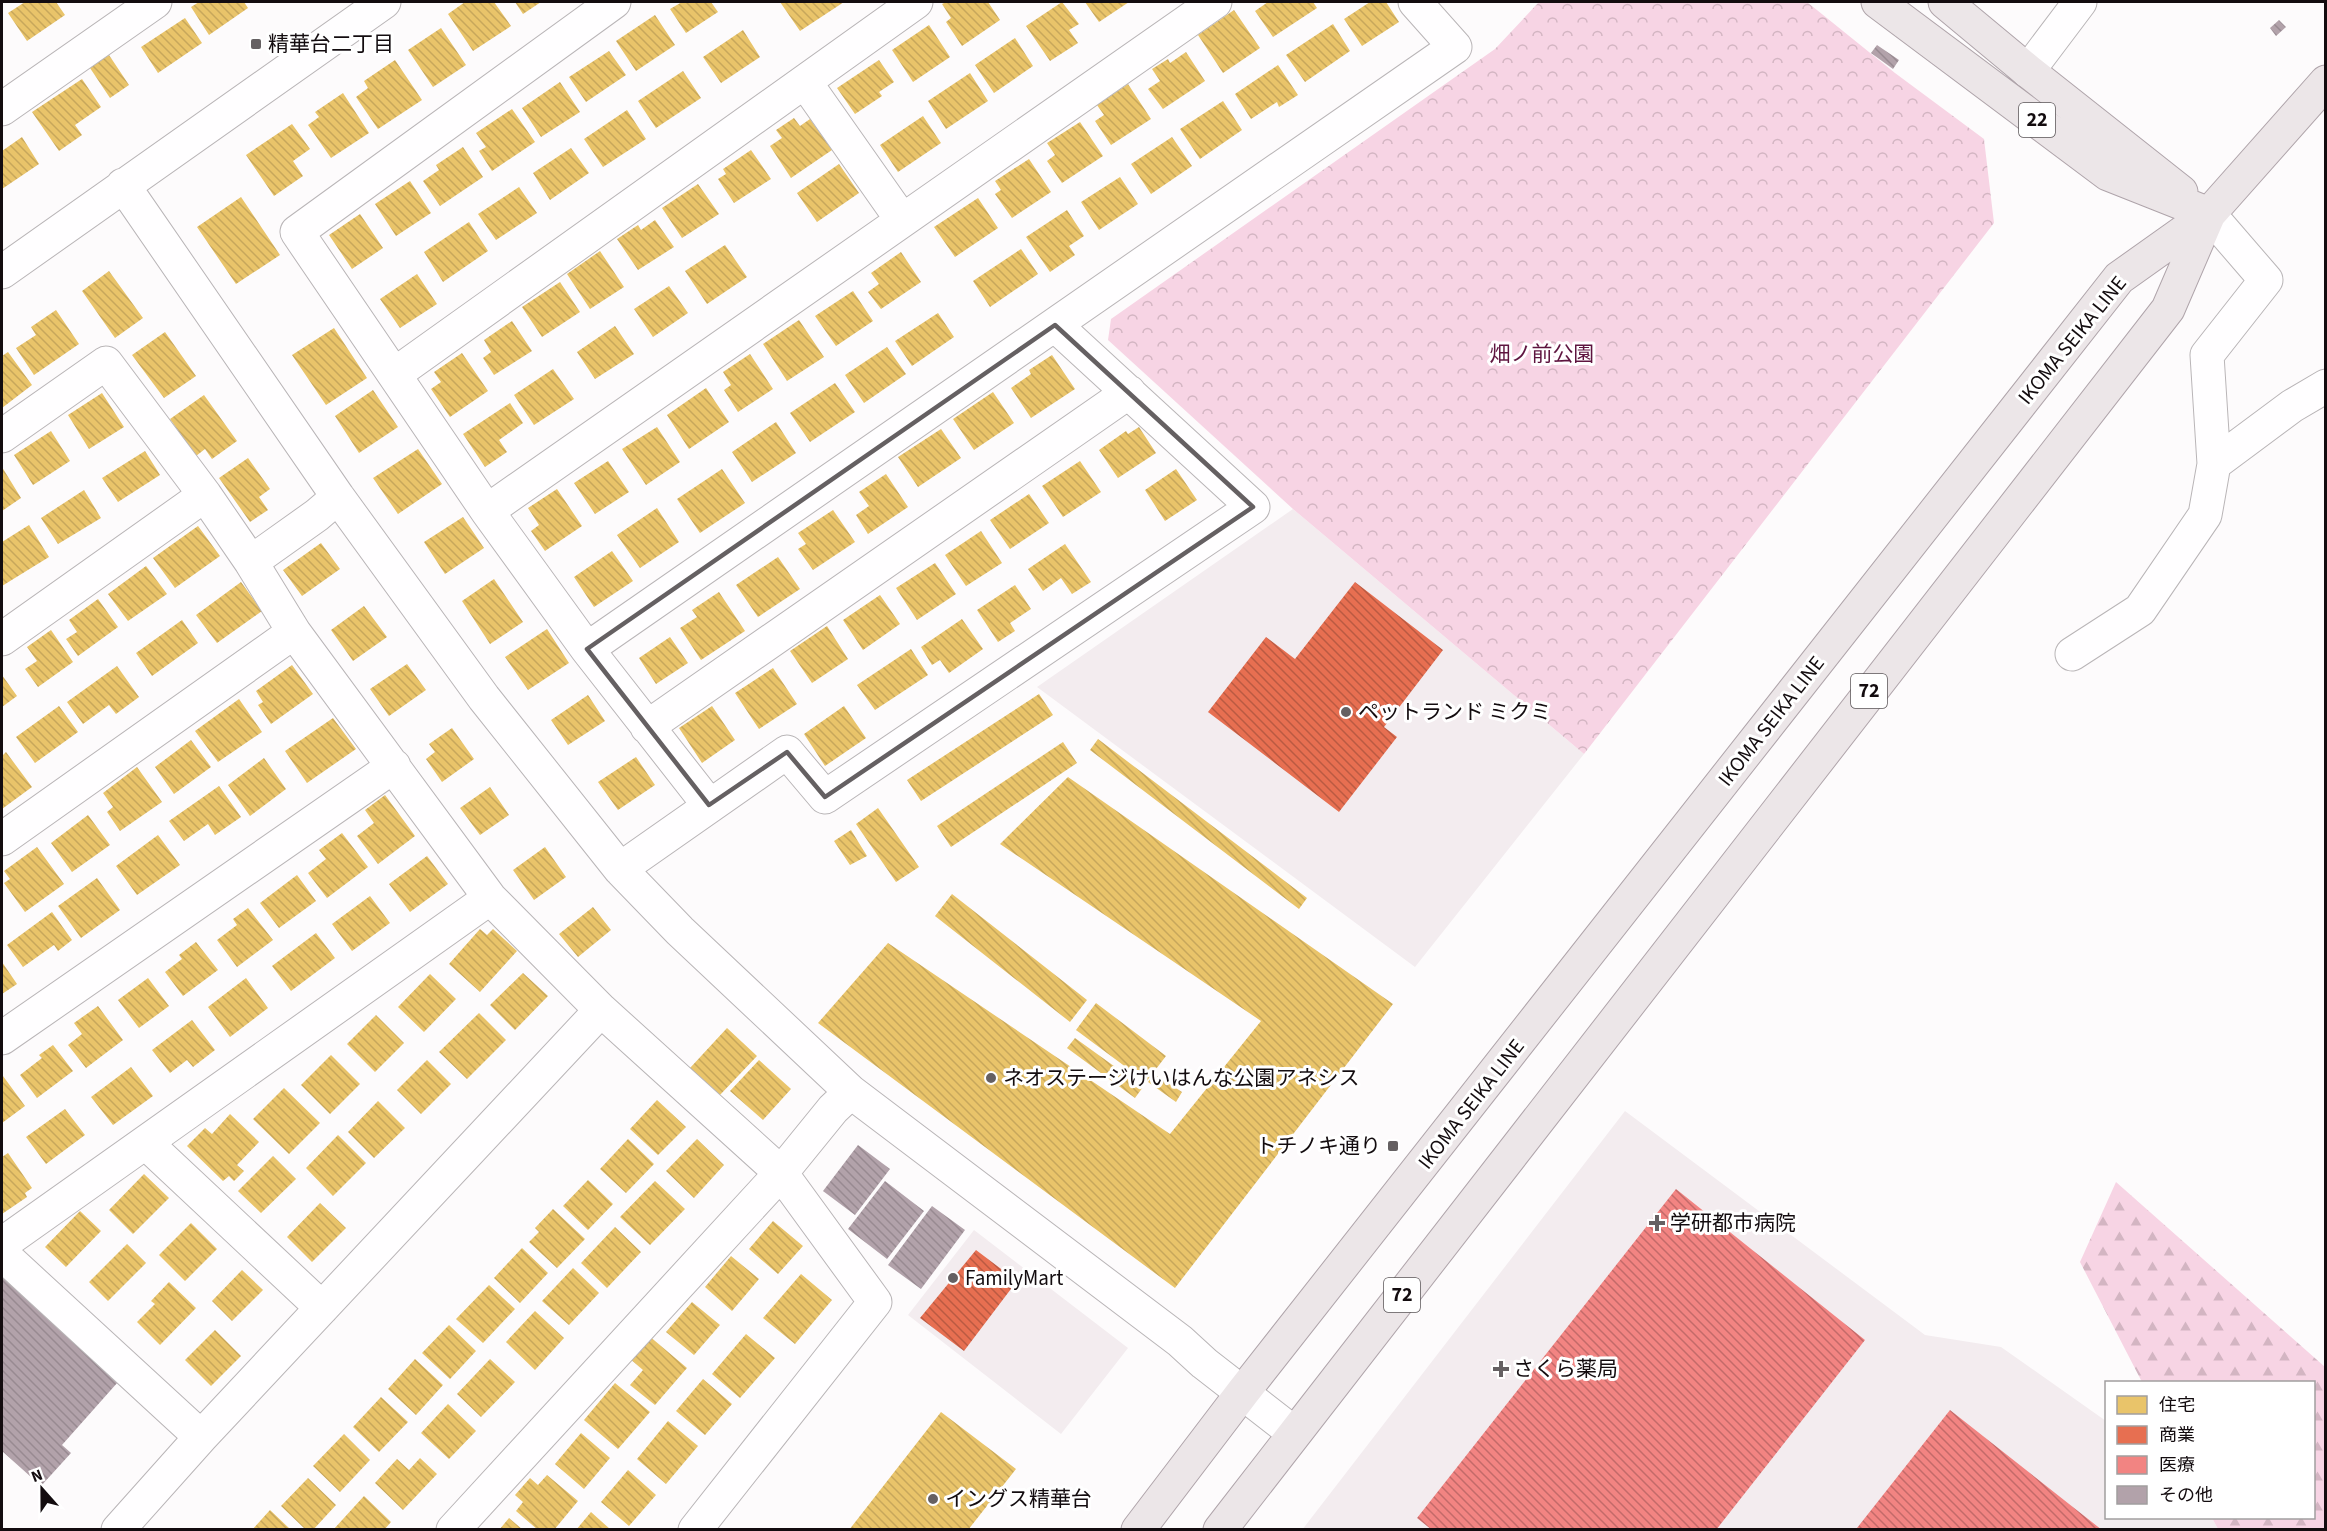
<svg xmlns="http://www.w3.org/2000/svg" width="2327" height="1531" font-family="'Source Sans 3','Noto Sans JP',sans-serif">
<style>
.built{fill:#f3ecef}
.forest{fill:url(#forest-firs)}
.park{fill:url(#park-crowns)}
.homes{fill:url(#homes-back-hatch)}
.shops{fill:url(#shops-back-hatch)}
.health{fill:url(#health-back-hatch)}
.building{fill:url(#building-back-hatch)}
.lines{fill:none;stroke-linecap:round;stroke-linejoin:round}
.minor-casing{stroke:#b9b5b7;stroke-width:35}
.major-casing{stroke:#afa4aa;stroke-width:35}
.minor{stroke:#fffeff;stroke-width:33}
.major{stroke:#ece6e8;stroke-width:33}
.marked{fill:none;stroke:#656062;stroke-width:4.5;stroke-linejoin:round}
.poi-dot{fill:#656062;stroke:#fff;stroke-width:2}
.labels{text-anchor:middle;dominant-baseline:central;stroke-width:6;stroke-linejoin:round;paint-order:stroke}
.shield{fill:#fff;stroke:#5a5557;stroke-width:1.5}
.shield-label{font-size:20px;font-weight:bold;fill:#130c0f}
.poi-label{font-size:21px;fill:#130c0f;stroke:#fff;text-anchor:start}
.street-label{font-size:21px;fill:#130c0f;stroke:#fff}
.park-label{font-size:21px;fill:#5e143f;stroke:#fff}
</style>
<defs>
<pattern id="forest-firs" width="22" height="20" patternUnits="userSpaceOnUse" patternTransform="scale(1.5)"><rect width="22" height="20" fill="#f7d4e4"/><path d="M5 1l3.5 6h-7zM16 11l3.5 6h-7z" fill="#d3b5c2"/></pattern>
<pattern id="park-crowns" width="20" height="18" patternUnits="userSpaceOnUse" patternTransform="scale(1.5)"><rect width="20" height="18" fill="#f7d4e4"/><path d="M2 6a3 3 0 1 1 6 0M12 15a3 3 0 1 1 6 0" fill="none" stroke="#d3b5c2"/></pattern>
<pattern id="homes-back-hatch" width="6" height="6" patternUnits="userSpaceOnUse" patternTransform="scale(1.5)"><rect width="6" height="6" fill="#e9c46a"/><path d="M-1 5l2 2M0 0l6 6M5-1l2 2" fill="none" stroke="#c7a75b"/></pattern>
<pattern id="shops-back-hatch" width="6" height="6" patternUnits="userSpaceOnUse" patternTransform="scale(1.5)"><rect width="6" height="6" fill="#e76f51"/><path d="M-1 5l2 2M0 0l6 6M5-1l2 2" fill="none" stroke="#ba5a42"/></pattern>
<pattern id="health-back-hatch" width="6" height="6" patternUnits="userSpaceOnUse" patternTransform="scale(1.5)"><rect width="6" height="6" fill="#f28482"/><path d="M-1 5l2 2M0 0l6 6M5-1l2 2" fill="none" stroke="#c36a69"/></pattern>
<pattern id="building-back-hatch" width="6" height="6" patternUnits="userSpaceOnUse" patternTransform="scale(1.5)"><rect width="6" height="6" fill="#b2a2aa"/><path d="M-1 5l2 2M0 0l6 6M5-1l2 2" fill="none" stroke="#988a91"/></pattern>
</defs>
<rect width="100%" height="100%" fill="#fdfbfc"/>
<path class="built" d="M1293,509L1584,754L1415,967L1037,687Z
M1625,1111L1925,1335L2001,1347L2106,1421V1518H2212L2218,1529L1302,1530Z
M974,1230L1128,1348L1061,1434L908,1315Z"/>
<path class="forest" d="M2116,1182L2325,1367V1529H2218L2212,1518H2314V1382H2142L2080,1262Z"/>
<path class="park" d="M1539,2H1807L1895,73L1984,139L1994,223L1584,754L1293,509L1108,340L1111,319L1495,49Z"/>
<path class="homes" d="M25,2H56L65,15L27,41L8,13Z
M199,2H244L248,8L209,35L191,7Z
M465,2H494L511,26L473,51L448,14Z
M515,2H541L523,14Z
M682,2H711L718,12L686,33L670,9Z
M780,2H844L800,31Z
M946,2H988L1000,20L962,46L946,22L951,18L942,4Z
M1062,2L1079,24L1069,30L1078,43L1050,61L1026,26Z
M1085,2H1129L1099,22Z
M1268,2H1313L1317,8L1273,37L1255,11Z
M1370,2H1386L1399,22L1362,46L1344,19Z
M1234,10L1260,48L1223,73L1198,35Z
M655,15L675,45L636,71L616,41Z
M185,18L202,43L158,73L141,47Z
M1333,24L1350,51L1305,82L1286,55Z
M929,25L950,57L913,82L892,50Z
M441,28L466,65L433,87L408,50Z
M743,30L760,57L721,83L703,57Z
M1015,38L1033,66L994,93L975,65Z
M609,51L626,75L586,102L569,77Z
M1186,52L1205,81L1163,109L1148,89L1160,81L1152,69L1168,59L1170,63Z
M109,55L129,85L110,98L90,68Z
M395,60L422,100L378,129L356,97L368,88L364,81Z
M879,60L894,82L879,92L882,96L855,114L837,88Z
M1278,65L1298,95L1279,107L1277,102L1251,119L1235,94Z
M683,71L701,98L656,128L638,101Z
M970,73L988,101L946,129L928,101Z
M82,79L101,107L75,125L82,135L59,151L32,112Z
M560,82L580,112L541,137L522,108Z
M1128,84L1151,119L1111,145L1095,121L1104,115L1097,105Z
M343,93L369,133L331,158L308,125L319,117L315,112Z
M1223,101L1242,130L1200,159L1180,129Z
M512,109L535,142L492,171L479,151L486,147L476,133Z
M627,110L646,139L603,167L584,139Z
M923,116L941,143L898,172L880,145Z
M794,118L800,126L810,119L832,150L791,178L770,146L782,138L776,130Z
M1080,122L1103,156L1062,183L1047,161L1055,155L1047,143Z
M292,124L310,149L293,161L303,176L274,196L246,155Z
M22,137L39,164L2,189V151Z
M1172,137L1192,166L1151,194L1131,164Z
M463,147L483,177L440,206L423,181L439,170L436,165Z
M571,148L589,173L550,200L533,173Z
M751,150L771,179L734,203L718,179L726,174L723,169Z
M1029,159L1051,192L1012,218L995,194L1001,190L995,181Z
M839,164L859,193L817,222L797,193Z
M1120,177L1138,204L1099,230L1081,202Z
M410,181L431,213L396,236L375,204Z
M698,184L719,214L682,238L662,208Z
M519,187L537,213L496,240L478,214Z
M241,197L280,255L236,284L197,227Z
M978,198L998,228L955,257L934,227Z
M1067,210L1084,236L1069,246L1075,255L1050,272L1026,237Z
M360,214L383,248L352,269L329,235Z
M655,220L674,247L638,270L617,239L638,225L641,230Z
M469,222L488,251L443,282L424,252Z
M725,245L747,277L707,304L685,271Z
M1021,249L1038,274L990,307L973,281Z
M600,251L624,287L590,309L567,274Z
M901,252L921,282L881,309L868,292L879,284L871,273Z
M109,271L143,318L115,338L82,291Z
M417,274L437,304L400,328L380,299Z
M560,282L580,312L542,337L522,307Z
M669,286L688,313L653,337L634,309Z
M853,291L873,321L836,346L815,316Z
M56,310L79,344L34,375L16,348L36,335L31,327Z
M938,313L954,337L912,366L895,341Z
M799,320L824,357L787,381L763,344Z
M512,321L532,351L494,375L483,358L491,352L484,340Z
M615,326L634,354L595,379L577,352Z
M334,328L367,378L326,405L292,355Z
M165,332L196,376L164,398L132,355Z
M887,347L906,374L864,403L845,375Z
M8,352L32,385L2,408V356Z
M462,353L488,391L450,417L431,389L441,382L434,372Z
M750,354L773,389L738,412L724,390L731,385L723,372Z
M1052,355L1075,389L1031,418L1011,388L1031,374L1029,370Z
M553,369L574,399L534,425L514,395Z
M835,383L855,412L810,442L790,413Z
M706,388L729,422L689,449L667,415Z
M373,390L398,427L359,453L335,416Z
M993,392L1014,423L974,450L953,419Z
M102,393L124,427L89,449L68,415Z
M204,395L237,441L212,459L205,449L196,456L170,419Z
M510,403L523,423L499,440L507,452L485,467L463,434Z
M776,422L796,453L752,482L732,452Z
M657,427L680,462L646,485L622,449Z
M1139,427L1156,453L1118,478L1099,450L1126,431L1128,434Z
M941,429L961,458L918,487L898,457Z
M51,431L70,461L33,485L14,455Z
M418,449L442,484L398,514L373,478Z
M145,451L160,475L118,502L102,478Z
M248,458L270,489L259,497L268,510L250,522L219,478Z
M608,461L629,492L595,514L574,483Z
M1080,461L1101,492L1063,517L1042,486Z
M2,467L21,498L2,511Z
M722,469L745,503L700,533L677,499Z
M1176,469L1197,500L1165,521L1145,490Z
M886,474L908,507L868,534L856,515L869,506L859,492Z
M557,489L582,526L545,551L531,531L539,525L528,508Z
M84,490L101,518L58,544L41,518Z
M1029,494L1049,523L1010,549L990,520Z
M657,508L679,542L640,568L617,535Z
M833,510L855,542L813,570L798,549L806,544L798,533Z
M463,517L484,548L445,574L424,542Z
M29,525L49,557L2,586V542Z
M198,526L220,556L175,588L153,558Z
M981,531L1002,563L966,586L945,555Z
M321,543L340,569L302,596L283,570Z
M1065,544L1091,582L1072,594L1061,578L1043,591L1028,569Z
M612,551L633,581L594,607L574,577Z
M778,557L800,589L758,617L736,585Z
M935,563L956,594L917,620L896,588Z
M146,566L167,594L128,621L108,594Z
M494,579L523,622L490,644L462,601Z
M241,582L262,611L217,643L196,615Z
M1015,585L1031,609L1010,623L1015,631L998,642L977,610Z
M719,592L745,631L701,660L680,628L697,617L692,610Z
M880,595L900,624L863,650L843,620Z
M98,599L118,627L78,656L66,639L77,632L69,620Z
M364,606L387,637L353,661L331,630Z
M962,619L983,649L949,673L940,660L932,665L921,647Z
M182,620L198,643L152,676L136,653Z
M827,626L848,659L812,683L790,651Z
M547,629L569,663L528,690L505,657Z
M51,630L73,662L38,687L25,669L37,661L27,647Z
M670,637L688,663L656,684L639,658Z
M911,649L928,675L875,710L857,685Z
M407,664L426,690L389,716L370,689Z
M292,665L313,694L271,724L258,705L263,702L256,691Z
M117,666L139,697L116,714L109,705L83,724L67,702Z
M773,668L797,704L759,729L735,693Z
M2,675L17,696L2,707Z
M1039,694L1053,715L921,801L907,780Z
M588,695L605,721L568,745L551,720Z
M239,699L262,732L218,762L195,731Z
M59,706L78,732L35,763L16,737Z
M712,706L735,740L702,763L679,728Z
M844,706L866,738L825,766L804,734Z
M333,718L356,749L307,783L285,751Z
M452,728L474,759L442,782L426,759L435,752L429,744Z
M1098,739L1307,898L1299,909L1090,750Z
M191,740L211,767L174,794L155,767Z
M1063,742L1077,763L951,847L937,826Z
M6,752L32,787L2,809V756Z
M636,757L655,785L618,810L598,782Z
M264,758L286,789L250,816L228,785Z
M137,767L162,802L120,831L107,812L113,807L103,793Z
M1068,777L1393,1004L1175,1288L818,1023L888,943L1170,1134L1261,1021L1000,844Z
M219,786L241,817L215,835L208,824L184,841L169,821Z
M490,787L509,815L480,835L460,808Z
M385,795L415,836L378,864L357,836L374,823L365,810Z
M878,808L919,867L896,882L856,824Z
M88,815L110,845L72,872L51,843Z
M851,830L867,856L850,865L834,841Z
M342,833L368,867L327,898L308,873L326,859L319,850Z
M158,835L180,865L137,895L116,866Z
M37,847L64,884L25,912L4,883L10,879L4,871Z
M545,847L566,877L534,900L513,870Z
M427,856L448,884L410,912L389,884Z
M297,875L316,901L279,928L260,903Z
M97,878L120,910L81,938L58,906Z
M952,894L1087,1000L1070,1022L935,916Z
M370,896L390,923L352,951L332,924Z
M593,907L611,930L578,957L559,934Z
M248,908L273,940L237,967L217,940L237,925L233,919Z
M52,912L72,940L58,951L54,945L23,967L7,945Z
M480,929L487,935L493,929L517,951L480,992L449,964Z
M316,933L335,958L291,991L272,966Z
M196,942L218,970L183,996L165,972L182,959L179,955Z
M2,962L17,984L2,994Z
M523,973L548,996L515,1030L490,1005Z
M430,974L456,999L424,1032L398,1007Z
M148,978L169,1006L139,1028L118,1000Z
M246,978L268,1008L230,1037L208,1007Z
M1096,1003L1166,1056L1146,1082L1076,1030Z
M98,1006L123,1040L86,1068L68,1045L82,1034L74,1023Z
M479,1013L506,1040L467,1079L439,1052Z
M376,1015L404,1043L375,1072L347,1044Z
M192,1020L215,1050L193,1067L187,1060L170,1073L152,1050Z
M727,1028L757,1056L719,1096L690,1068Z
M1075,1038L1143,1087L1135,1098L1067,1048Z
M53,1045L73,1071L37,1098L20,1075L42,1058L39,1055Z
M331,1055L360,1084L330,1114L301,1085Z
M427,1060L451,1084L421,1114L397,1090Z
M759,1060L791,1089L763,1120L730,1091Z
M131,1067L153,1096L113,1125L91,1097Z
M1154,1074L1182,1092L1176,1102L1148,1082Z
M3,1076L25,1106L2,1123V1078Z
M284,1088L320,1123L289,1154L253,1119Z
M657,1100L686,1127L658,1155L630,1129Z
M378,1101L405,1128L374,1158L348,1132Z
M65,1109L85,1135L46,1164L26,1137Z
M230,1114L259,1142L237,1165L244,1171L234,1181L229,1176L223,1181L187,1146L205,1128L212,1134Z
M338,1135L366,1163L333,1196L306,1168Z
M628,1139L654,1164L626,1193L600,1169Z
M697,1139L724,1165L694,1198L666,1171Z
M8,1153L32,1188L25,1193L27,1197L2,1214V1157Z
M273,1156L296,1179L261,1213L238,1191Z
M144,1174L169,1198L133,1234L109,1210Z
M588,1180L613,1204L588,1230L563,1206Z
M655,1181L685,1209L650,1245L620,1217Z
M320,1203L346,1228L312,1262L287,1237Z
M553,1209L585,1239L557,1268L529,1242L539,1232L535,1228Z
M80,1211L101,1231L66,1267L45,1247Z
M773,1221L803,1246L778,1274L749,1249Z
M191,1223L217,1249L185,1281L159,1255Z
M615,1227L641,1252L607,1288L581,1263Z
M127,1244L146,1263L108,1301L89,1282Z
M522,1248L548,1273L520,1303L494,1278Z
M731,1256L759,1279L732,1311L705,1287Z
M573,1268L599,1293L569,1325L542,1301Z
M242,1270L263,1290L232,1321L212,1301Z
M801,1274L832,1300L795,1344L763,1318Z
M169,1282L196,1308L160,1345L137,1322L155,1304L151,1301Z
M489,1285L515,1309L483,1343L456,1319Z
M692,1302L720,1325L694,1355L666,1332Z
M535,1311L564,1338L535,1370L506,1342Z
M449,1325L476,1351L450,1379L422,1353Z
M215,1330L241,1356L211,1386L185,1360Z
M746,1334L775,1358L740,1398L712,1374Z
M648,1335L687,1368L655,1405L630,1385L643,1370L629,1358Z
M415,1359L443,1385L416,1415L388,1389Z
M490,1359L515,1382L481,1417L457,1394Z
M703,1379L732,1404L705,1435L676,1411Z
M615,1383L650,1412L618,1449L584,1420Z
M381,1397L408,1422L379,1452L353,1427Z
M448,1404L476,1431L449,1459L421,1433Z
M941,1412L1016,1469L968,1530H849Z
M668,1421L698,1446L666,1484L637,1459Z
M581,1433L610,1458L584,1489L555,1464Z
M344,1434L370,1460L340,1492L313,1466Z
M420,1458L437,1474L403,1510L375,1483L397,1459L409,1470Z
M628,1470L656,1495L629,1526L601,1502Z
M547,1475L578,1501L554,1530H538L516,1511L523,1502L515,1495L530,1478L538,1485Z
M308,1478L336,1505L313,1530H306L281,1506Z
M364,1496L391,1522L384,1530H333Z
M270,1510L291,1530H252Z
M591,1512L611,1530H576Z
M509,1518L523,1530H499Z"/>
<path class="shops" d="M1355,582L1443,650L1384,727L1397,737L1339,812L1208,712L1266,637L1295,659Z
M976,1250L1017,1281L964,1351L920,1318Z"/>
<path class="health" d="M1676,1189L1865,1340L1716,1530H1432L1417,1518Z
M1950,1410L2102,1530L1857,1528Z"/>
<path class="building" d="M2279,20L2286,27L2276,36L2270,28Z
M1877,45L1899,60L1893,69L1871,53Z
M858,1145L890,1169L855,1215L823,1191Z
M885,1181L924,1211L887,1259L848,1229Z
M932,1206L965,1230L921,1289L888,1265Z
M2,1277L118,1382L62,1445L71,1453L41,1486L2,1451Z"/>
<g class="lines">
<defs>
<path id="minor" d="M614,2L297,232L487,511L587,649L709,805
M2028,71L2080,2
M805,82L902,220
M2,109L155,2
M123,185L338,497L484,698L620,869L680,931L851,1092L1180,1341L1204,1363L1294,1433
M2,272L384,2
M395,374L916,2
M2,436L106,363L205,495L251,562L294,632L490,898L601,1010L201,1437L118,1530
M2214,464L2292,406L2326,386
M487,511L1215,2
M251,562L317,515L338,497
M2,639L205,495
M587,649L1455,47L1415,2
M2072,654L2140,610L2205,515L2214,464L2207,355L2266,280L2209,214
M647,727L1129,392
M2,839L294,632
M620,869L787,752L825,797L1253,507L1055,325
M601,1010L781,1173L875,1302L695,1530
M2,1038L394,766
M146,1143L322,1308
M2,1244L490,898
M2,1254L201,1437
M453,1530L781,1173L833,1109L851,1092"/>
<path id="major" d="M1878,2L2108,174L2209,214
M1945,2L2028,71L2181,192
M1138,1530L1243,1392L2119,278L2209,214L2326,82
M1220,1530L2168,309L2209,214"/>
</defs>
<use href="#minor" class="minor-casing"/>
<use href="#major" class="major-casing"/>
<use href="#minor" class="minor"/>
<use href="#major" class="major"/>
</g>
<path class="marked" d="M1055,325L1253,507L825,797L787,752L709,805L587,649Z"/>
<g class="poi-dot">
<rect x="250" y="38" width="12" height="12" rx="3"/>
<circle cx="1346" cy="712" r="6"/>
<circle cx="991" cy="1078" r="6"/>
<rect x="1387" y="1140" width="12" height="12" rx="3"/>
<path d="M1654 1214h6v6h6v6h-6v6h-6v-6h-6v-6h6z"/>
<circle cx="953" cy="1278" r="6"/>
<path d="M1498 1360h6v6h6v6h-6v6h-6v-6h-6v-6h6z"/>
<circle cx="933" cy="1499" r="6"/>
</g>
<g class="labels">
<g class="shield">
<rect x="2019" y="103" width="36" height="34" rx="4.5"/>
<rect x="1851" y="674" width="36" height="34" rx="4.5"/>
<rect x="1384" y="1278" width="36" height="34" rx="4.5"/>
</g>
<g class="shield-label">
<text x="2037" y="120">22</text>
<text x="1869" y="691">72</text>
<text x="1402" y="1295">72</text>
</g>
<g class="poi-label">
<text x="268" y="44">精華台二丁目</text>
<text x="1358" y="712">ペットランド ミクミ</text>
<text x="1003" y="1078">ネオステージけいはんな公園アネシス</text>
<text x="1381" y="1146" text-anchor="end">トチノキ通り</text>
<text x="1670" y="1223">学研都市病院</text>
<text x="965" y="1278">FamilyMart</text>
<text x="1513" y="1369">さくら薬局</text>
<text x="945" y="1499">イングス精華台</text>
</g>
<g class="street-label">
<text transform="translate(2072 340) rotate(-51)">IKOMA SEIKA LINE</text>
<text transform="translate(1771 721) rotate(-52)">IKOMA SEIKA LINE</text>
<text transform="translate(1471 1104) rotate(-52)">IKOMA SEIKA LINE</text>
</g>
<g class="park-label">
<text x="1542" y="354">畑ノ前公園</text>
</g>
</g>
<rect width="2327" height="1531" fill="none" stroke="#130c0f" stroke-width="6"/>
<rect x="2105" y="1381" width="210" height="138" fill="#ffffff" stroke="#a19e9f" stroke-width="1.5"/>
<rect x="2117" y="1396" width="30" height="18" fill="#e9c46a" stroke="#a19e9f" stroke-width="1.5"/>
<text x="2159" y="1411" font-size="18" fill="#130c0f">住宅</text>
<rect x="2117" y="1426" width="30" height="18" fill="#e76f51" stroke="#a19e9f" stroke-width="1.5"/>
<text x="2159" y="1441" font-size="18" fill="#130c0f">商業</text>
<rect x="2117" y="1456" width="30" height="18" fill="#f28482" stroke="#a19e9f" stroke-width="1.5"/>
<text x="2159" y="1471" font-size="18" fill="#130c0f">医療</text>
<rect x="2117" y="1486" width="30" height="18" fill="#b2a2aa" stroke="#a19e9f" stroke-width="1.5"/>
<text x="2159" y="1501" font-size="18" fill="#130c0f">その他</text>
<g transform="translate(42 1489) rotate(339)" stroke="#ffffff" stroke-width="4.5" paint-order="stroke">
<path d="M0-4.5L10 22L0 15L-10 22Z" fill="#130c0f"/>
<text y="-9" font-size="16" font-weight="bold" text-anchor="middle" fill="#130c0f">N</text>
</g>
</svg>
